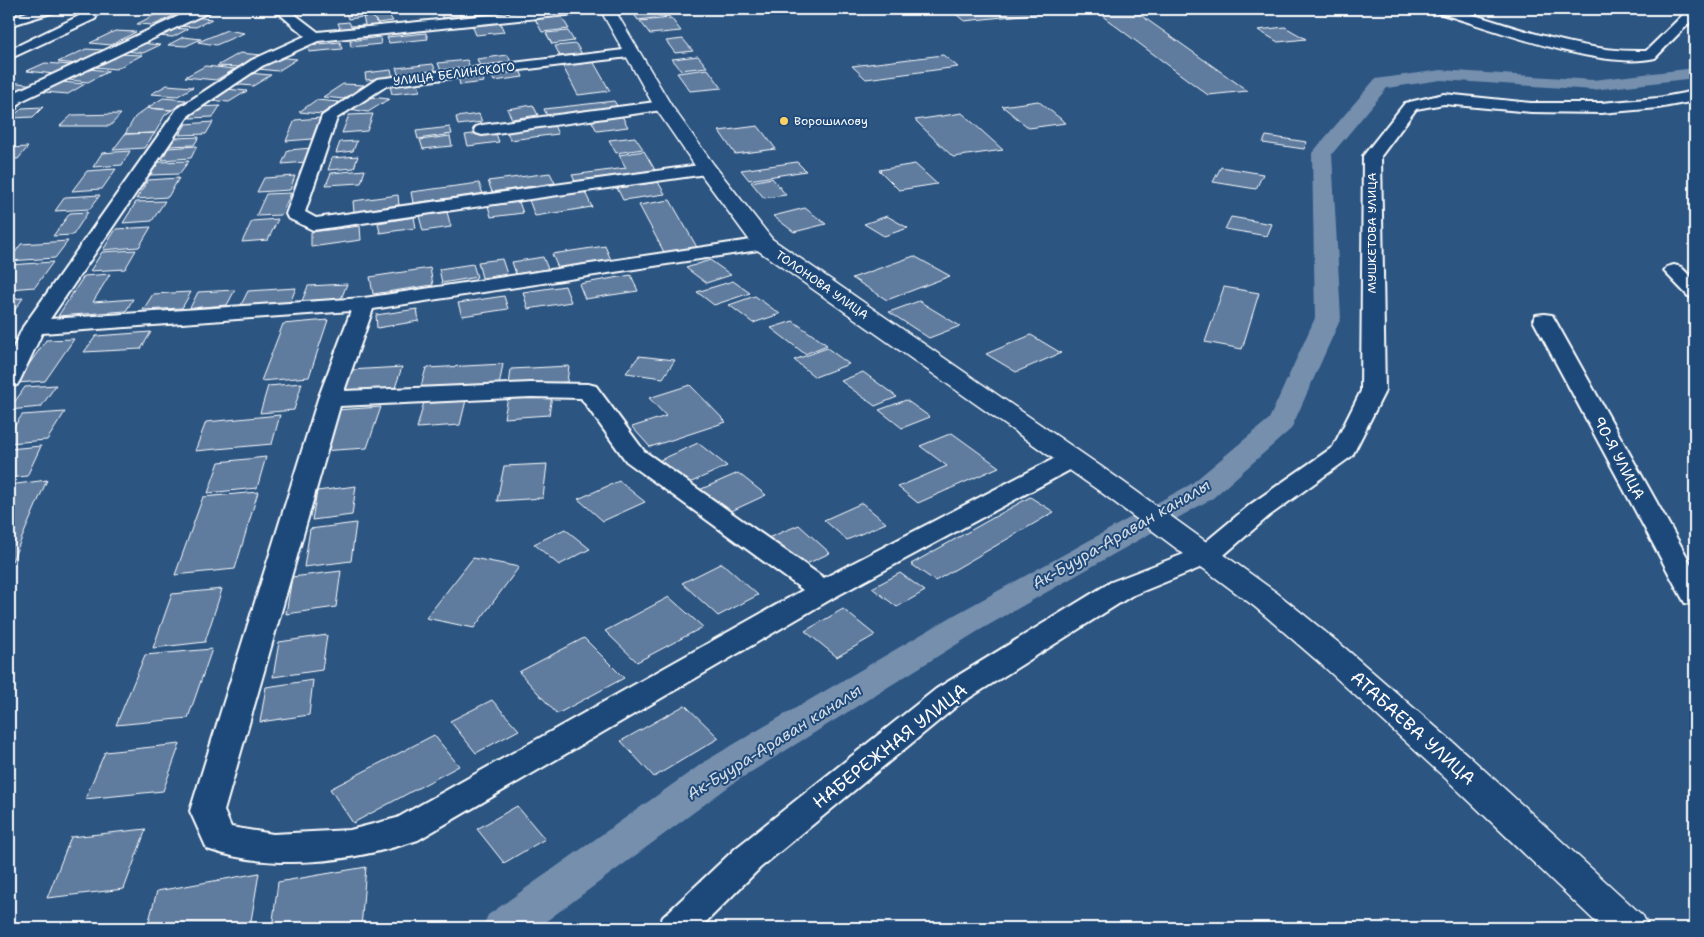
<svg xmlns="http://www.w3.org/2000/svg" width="1704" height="937" font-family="'Shantell Sans',sans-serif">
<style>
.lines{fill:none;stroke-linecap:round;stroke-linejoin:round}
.canal{fill:#748fad;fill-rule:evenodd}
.building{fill:#5e7c9f;stroke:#fff}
.street-casing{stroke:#fff;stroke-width:4}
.secondary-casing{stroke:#fff;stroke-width:3}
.street{fill:#1f4a7a;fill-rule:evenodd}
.secondary{fill:#1f4a7a;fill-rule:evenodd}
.poi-dot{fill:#ffd166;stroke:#1f4a7a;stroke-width:2}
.labels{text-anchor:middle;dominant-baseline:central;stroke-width:4;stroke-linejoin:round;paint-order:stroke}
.far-street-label{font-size:12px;fill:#fff;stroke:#1f4a7a}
.far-poi-label{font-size:12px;fill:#fff;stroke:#1f4a7a;text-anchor:start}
.street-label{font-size:15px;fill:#fff;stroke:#1f4a7a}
.water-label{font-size:16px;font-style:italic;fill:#d5dde6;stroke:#1f4a7a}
.near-street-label{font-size:18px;fill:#fff;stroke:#1f4a7a}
</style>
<rect width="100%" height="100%" fill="#2c5582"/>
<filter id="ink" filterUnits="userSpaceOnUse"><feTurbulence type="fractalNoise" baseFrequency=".02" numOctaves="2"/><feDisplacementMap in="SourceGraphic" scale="10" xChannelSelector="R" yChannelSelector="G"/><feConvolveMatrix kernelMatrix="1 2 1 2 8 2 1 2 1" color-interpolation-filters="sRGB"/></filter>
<g filter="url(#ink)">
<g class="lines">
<path class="canal" d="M1695,68V78L1593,90L1441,80L1387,88L1332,154L1341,318L1291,429L1213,498L980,630L735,782L537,928H482L488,915L707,760L956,614L1191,484L1269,419L1315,318L1312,153L1375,79L1441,70L1593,80Z"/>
</g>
<path class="building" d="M368,9H389L392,14L372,16Z
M437,9H457L461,16L443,18Z
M630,9H664L670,16L638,20Z
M950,9H1059L1062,11L964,21Z
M1093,9H1132L1248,91L1208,95Z
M164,10L181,12L154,25L137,24Z
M369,10L372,16L348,19L346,13Z
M389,15L393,21L377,23L372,16Z
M372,16L381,27L341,31L338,23L349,22L351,26L365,25L363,17Z
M561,16L569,29L542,32L535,19Z
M193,17L212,19L196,27L176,26Z
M671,18L681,31L650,34L640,21Z
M500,22L504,32L476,35L472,25Z
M1285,27L1306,39L1278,42L1258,30Z
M170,28L188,29L173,37L155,36Z
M227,30L244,33L216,45L198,42Z
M115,31L136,32L111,45L90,43Z
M568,31L574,41L552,44L546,33Z
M426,33L428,39L389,43L387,37Z
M183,37L201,39L186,46L168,45Z
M380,37L381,44L351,47L350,41Z
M683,39L693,51L675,53L666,41Z
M340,42L342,49L309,52L308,45Z
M141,43L160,45L143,53L125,51Z
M576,44L582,54L560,56L555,46Z
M86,49L104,50L77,64L58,62Z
M240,53L261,55L240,67L217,66Z
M120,54L142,55L116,69L94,67Z
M508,55L511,62L480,66L477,59Z
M943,55L958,67L866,79L852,66Z
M698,56L707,67L681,70L672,59Z
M277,57L297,59L278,71L258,69Z
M467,60L470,67L441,71L438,63Z
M593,61L610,91L578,95L562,65Z
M45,63L72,65L54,74L27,71Z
M433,64L436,72L399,76L396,68Z
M205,66L235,69L216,80L185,77Z
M90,69L109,71L88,82L69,80Z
M708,69L722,88L690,91L677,73Z
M391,70L393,77L366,80L365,73Z
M520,70L523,77L494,81L491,74Z
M248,73L271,75L253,86L230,84Z
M481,74L484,82L460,85L458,77Z
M9,82L36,85L18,94L9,93Z
M61,82L85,84L68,94L44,92Z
M418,82L420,91L392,94L390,86Z
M343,84L364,85L344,99L323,97Z
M167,85L193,87L178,96L151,94Z
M226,89L247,91L229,102L208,100Z
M371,97L389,99L368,112L349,109Z
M163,98L186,100L172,110L147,108Z
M316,100L339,102L322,114L299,112Z
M614,101L618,107L547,116L544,109Z
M1038,101L1066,123L1029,128L1002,106Z
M533,105L538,115L512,119L507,109Z
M220,106L213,117L190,118L196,107Z
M43,107L33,117L12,118L22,108Z
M147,108L172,110L165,115L155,133L125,134L135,117Z
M962,113L1003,150L953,157L915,120Z
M121,114L110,126H60L72,115Z
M373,114L367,131L342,133L349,115Z
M479,114L482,122L458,125L456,117Z
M622,116L628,127L597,131L591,120Z
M320,118L312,139L286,141L295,120Z
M213,122L206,134L179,135L186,124Z
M553,123L558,134L510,140L506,129Z
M758,126L776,149L735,154L719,131Z
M450,127L452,134L418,139L416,131Z
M495,131L499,142L468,146L465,135Z
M155,133L144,148L113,150L125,134Z
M450,136L452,146L423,149L420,140Z
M1266,136L1307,142L1304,149L1263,143Z
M199,137L194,145L169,146L174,138Z
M635,137L643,149L616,153L609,140Z
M357,141L353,151L336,153L340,142Z
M197,146L191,158L162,160L168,148Z
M28,147L18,159H9V148Z
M312,148L306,162L282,164L288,150Z
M130,151L122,165L93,167L102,153Z
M644,151L655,170L575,181L572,175L626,168L619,155Z
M358,156L354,168L328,170L332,158Z
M189,161L179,174L150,175L159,162Z
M797,162L806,171L749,180L741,170Z
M915,164L937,184L899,190L879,170Z
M1221,167L1263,174L1256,189L1213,182Z
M116,169L102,189L72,191L87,171Z
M365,170L361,183L326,185L331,173Z
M550,173L555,183L492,192L488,181Z
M295,176L290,190L257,192L264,178Z
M179,178L168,197L136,199L148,180Z
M772,178L786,195L764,198L751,182Z
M658,182L665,194L623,200L617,188Z
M479,183L483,194L413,203L411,192Z
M585,192L592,207L535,216L529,200Z
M291,193L281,215L256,216L266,194Z
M100,195L90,209L55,211L65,197Z
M398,195L399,205L354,212L353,201Z
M670,200L698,249L665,254L639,205Z
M165,201L152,221L123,223L136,202Z
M519,202L523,213L491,217L488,206Z
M805,208L826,224L794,232L773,216Z
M88,212L73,235L53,236L70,213Z
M447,212L451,227L423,231L419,216Z
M887,216L908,228L884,236L864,224Z
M414,217L416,228L380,233L378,223Z
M1231,217L1272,224L1267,236L1225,229Z
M278,219L268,240L242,242L252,221Z
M360,226L361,240L311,247V232Z
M151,227L139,247L103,250L116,229Z
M68,241L55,258L9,261L21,244Z
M605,246L611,260L558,268L552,254Z
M136,250L125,269L90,271L102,252Z
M914,256L950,276L887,300L852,278Z
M543,257L548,269L516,274L512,262Z
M502,259L507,274L482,278L478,262Z
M710,260L731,275L706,283L686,268Z
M53,262L35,287L9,289V265Z
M473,264L477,277L442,283L439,269Z
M430,268L433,285L373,294L370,277Z
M110,274L93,302L133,299L126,311L58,316L84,276Z
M631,275L638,291L585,299L579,284Z
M733,281L750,293L714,305L697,292Z
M347,284L341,299L302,301L308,286Z
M565,286L571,302L528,309L523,292Z
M1224,287L1259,293L1242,349L1205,342Z
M296,288L290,303L241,305L248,291Z
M235,290L227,305L190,308L198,292Z
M191,292L182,308L143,310L153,294Z
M504,296L508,309L462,316L458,303Z
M755,296L780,314L753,323L729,305Z
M23,298L10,317H9V299Z
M919,301L960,326L929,338L889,312Z
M417,309L419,321L377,328L376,315Z
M328,320L309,377L261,381L283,324Z
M793,321L827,345L805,354L771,328Z
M151,332L141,349L84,352L96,336Z
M1031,335L1061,353L1016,372L986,354Z
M74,339L45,381L16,383L46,340Z
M827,348L849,364L815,377L794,360Z
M639,356L675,360L663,378L626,373Z
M503,364L499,386L420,390L426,368Z
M569,366L567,382L509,386L511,369Z
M402,367L393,394L338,397L349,370Z
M863,372L897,397L875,406L841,381Z
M302,383L294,410L260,413L268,386Z
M56,385L41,407L9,410L25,387Z
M690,385L726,422L650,447L632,427L666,416L649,398Z
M552,395L549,415L504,418L508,397Z
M466,400L460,425L417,428L424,402Z
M906,400L930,417L902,428L879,410Z
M381,407L367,448L320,451L336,410Z
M65,412L47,440L9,443V434L22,415Z
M280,415L272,444L195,451L206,422Z
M952,433L999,467L918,503L898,487L947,466L920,446Z
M698,443L727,466L685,485L656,462Z
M41,446L27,476L9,478V449Z
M266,457L257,488L208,493L219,462Z
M547,464L543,498L497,501L504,466Z
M738,473L766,495L725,514L697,491Z
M47,480L12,561H9V485Z
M619,481L645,502L603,521L578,499Z
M356,486L352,515L312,520L317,491Z
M258,492L235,569L175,575L203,497Z
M1030,497L1054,512L935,581L911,564Z
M862,503L886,523L847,540L824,520Z
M356,523L351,561L304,567L310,529Z
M799,525L830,553L787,573L756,543Z
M565,529L590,549L559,565L534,544Z
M473,558L519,567L474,628L426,618Z
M722,563L758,595L718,616L682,583Z
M341,571L336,607L286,614L292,577Z
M900,573L925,591L897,607L872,588Z
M222,589L205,642L153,648L172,594Z
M669,597L703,627L637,662L605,631Z
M843,609L875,635L837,657L805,631Z
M327,635L322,670L273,677L279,642Z
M584,638L624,678L557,714L519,672Z
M212,649L188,718L116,725L145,655Z
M313,680L309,715L260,722L266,687Z
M492,700L519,730L476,753L450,721Z
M685,705L719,738L654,777L621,741Z
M434,735L459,766L353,823L330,789Z
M180,744L163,791L85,799L105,752Z
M517,806L545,839L504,863L477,829Z
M146,829L124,889L47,898L71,837Z
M366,867L361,928H272L278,882Z
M259,873L250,927L147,928L157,891Z"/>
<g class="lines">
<defs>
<path id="street" d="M36,9H56L54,12L9,26V18Z
M60,9H93L98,13L95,19L9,59V50L83,14L61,12Z
M194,9H211L209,12L21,101L15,110L9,112V95Z
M274,9H288L318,32L549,9H592L585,13L318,41L262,66L189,115L50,319L364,298L764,238L771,240L774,244L771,248L373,309L344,391L531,383L588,384L596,386L644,451L824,578L1063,454L1072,452L1081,454L1084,459L1081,464L833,598L418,840C351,862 275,872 207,849L190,811L318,399L351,311L42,333L20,380L17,385L9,387V357L23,327L177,109L252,60L305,36ZM531,397L581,398L626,461L803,590L397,818L350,830L273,834L231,827L224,811L340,406Z
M1434,9H1454C1517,27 1580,53 1646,51L1689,9H1695V17L1655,58C1602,71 1490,28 1436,12Z
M632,49L637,50L639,53L637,56L386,86L337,118L305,212L316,218L707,164L713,165L716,169L713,173L313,230L288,218L286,214L322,116L377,79Z
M1695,91V101L1658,108L1601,113L1531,112L1444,104L1416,109L1381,156L1385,391L1352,456L1269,516L1217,561L1131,596L958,705L760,868L700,928H658L663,917L736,848L936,689L1111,582L1197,549L1251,504L1333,447L1361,391L1363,156L1405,103L1444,94L1531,103H1601L1658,98Z
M663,101L669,103L671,106L669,109L482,135L476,133L474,130L476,127L482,125Z
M1674,265L1681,267L1695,281V298L1688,296L1664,271L1667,267Z
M1544,314L1552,315L1555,320L1695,571V605L1685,603L1681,596L1533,320L1536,315Z"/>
<path id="secondary" d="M600,9H614L671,105L714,165L772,239L1122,481L1277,593L1345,648L1470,757L1643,916L1649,928H1602L1444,777L1321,664L1255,607L1102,493L756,249L700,173L654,106Z"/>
</defs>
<use href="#street" class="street-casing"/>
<use href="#secondary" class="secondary-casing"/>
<use href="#street" class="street"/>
<use href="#secondary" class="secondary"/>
</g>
</g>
<circle class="poi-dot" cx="784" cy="121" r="5"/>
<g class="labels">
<g class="far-street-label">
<text transform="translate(454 74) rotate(-7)">УЛИЦА БЕЛИНСКОГО</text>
<text transform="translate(1372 233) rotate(-90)">МУШКЕТОВА УЛИЦА</text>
<text transform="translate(822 285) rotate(35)">ТОЛОНОВА УЛИЦА</text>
</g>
<g class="far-poi-label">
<text x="794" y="121">Ворошилову</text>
</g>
<g class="street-label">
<text transform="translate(1619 458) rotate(62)">90-Я УЛИЦА</text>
</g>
<g class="water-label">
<text transform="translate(1121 534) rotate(-30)">Ак-Буура-Араван каналы</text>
<text transform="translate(774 742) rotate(-32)">Ак-Буура-Араван каналы</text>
</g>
<g class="near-street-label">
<text transform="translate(1413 728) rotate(42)">АТАБАЕВА УЛИЦА</text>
<text transform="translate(890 746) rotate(-38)">НАБЕРЕЖНАЯ УЛИЦА</text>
</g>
</g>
<rect width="1704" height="937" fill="none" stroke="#1f4a7a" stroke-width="30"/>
<rect x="15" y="15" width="1674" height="907" fill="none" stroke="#fff" stroke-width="2" filter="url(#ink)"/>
</svg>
